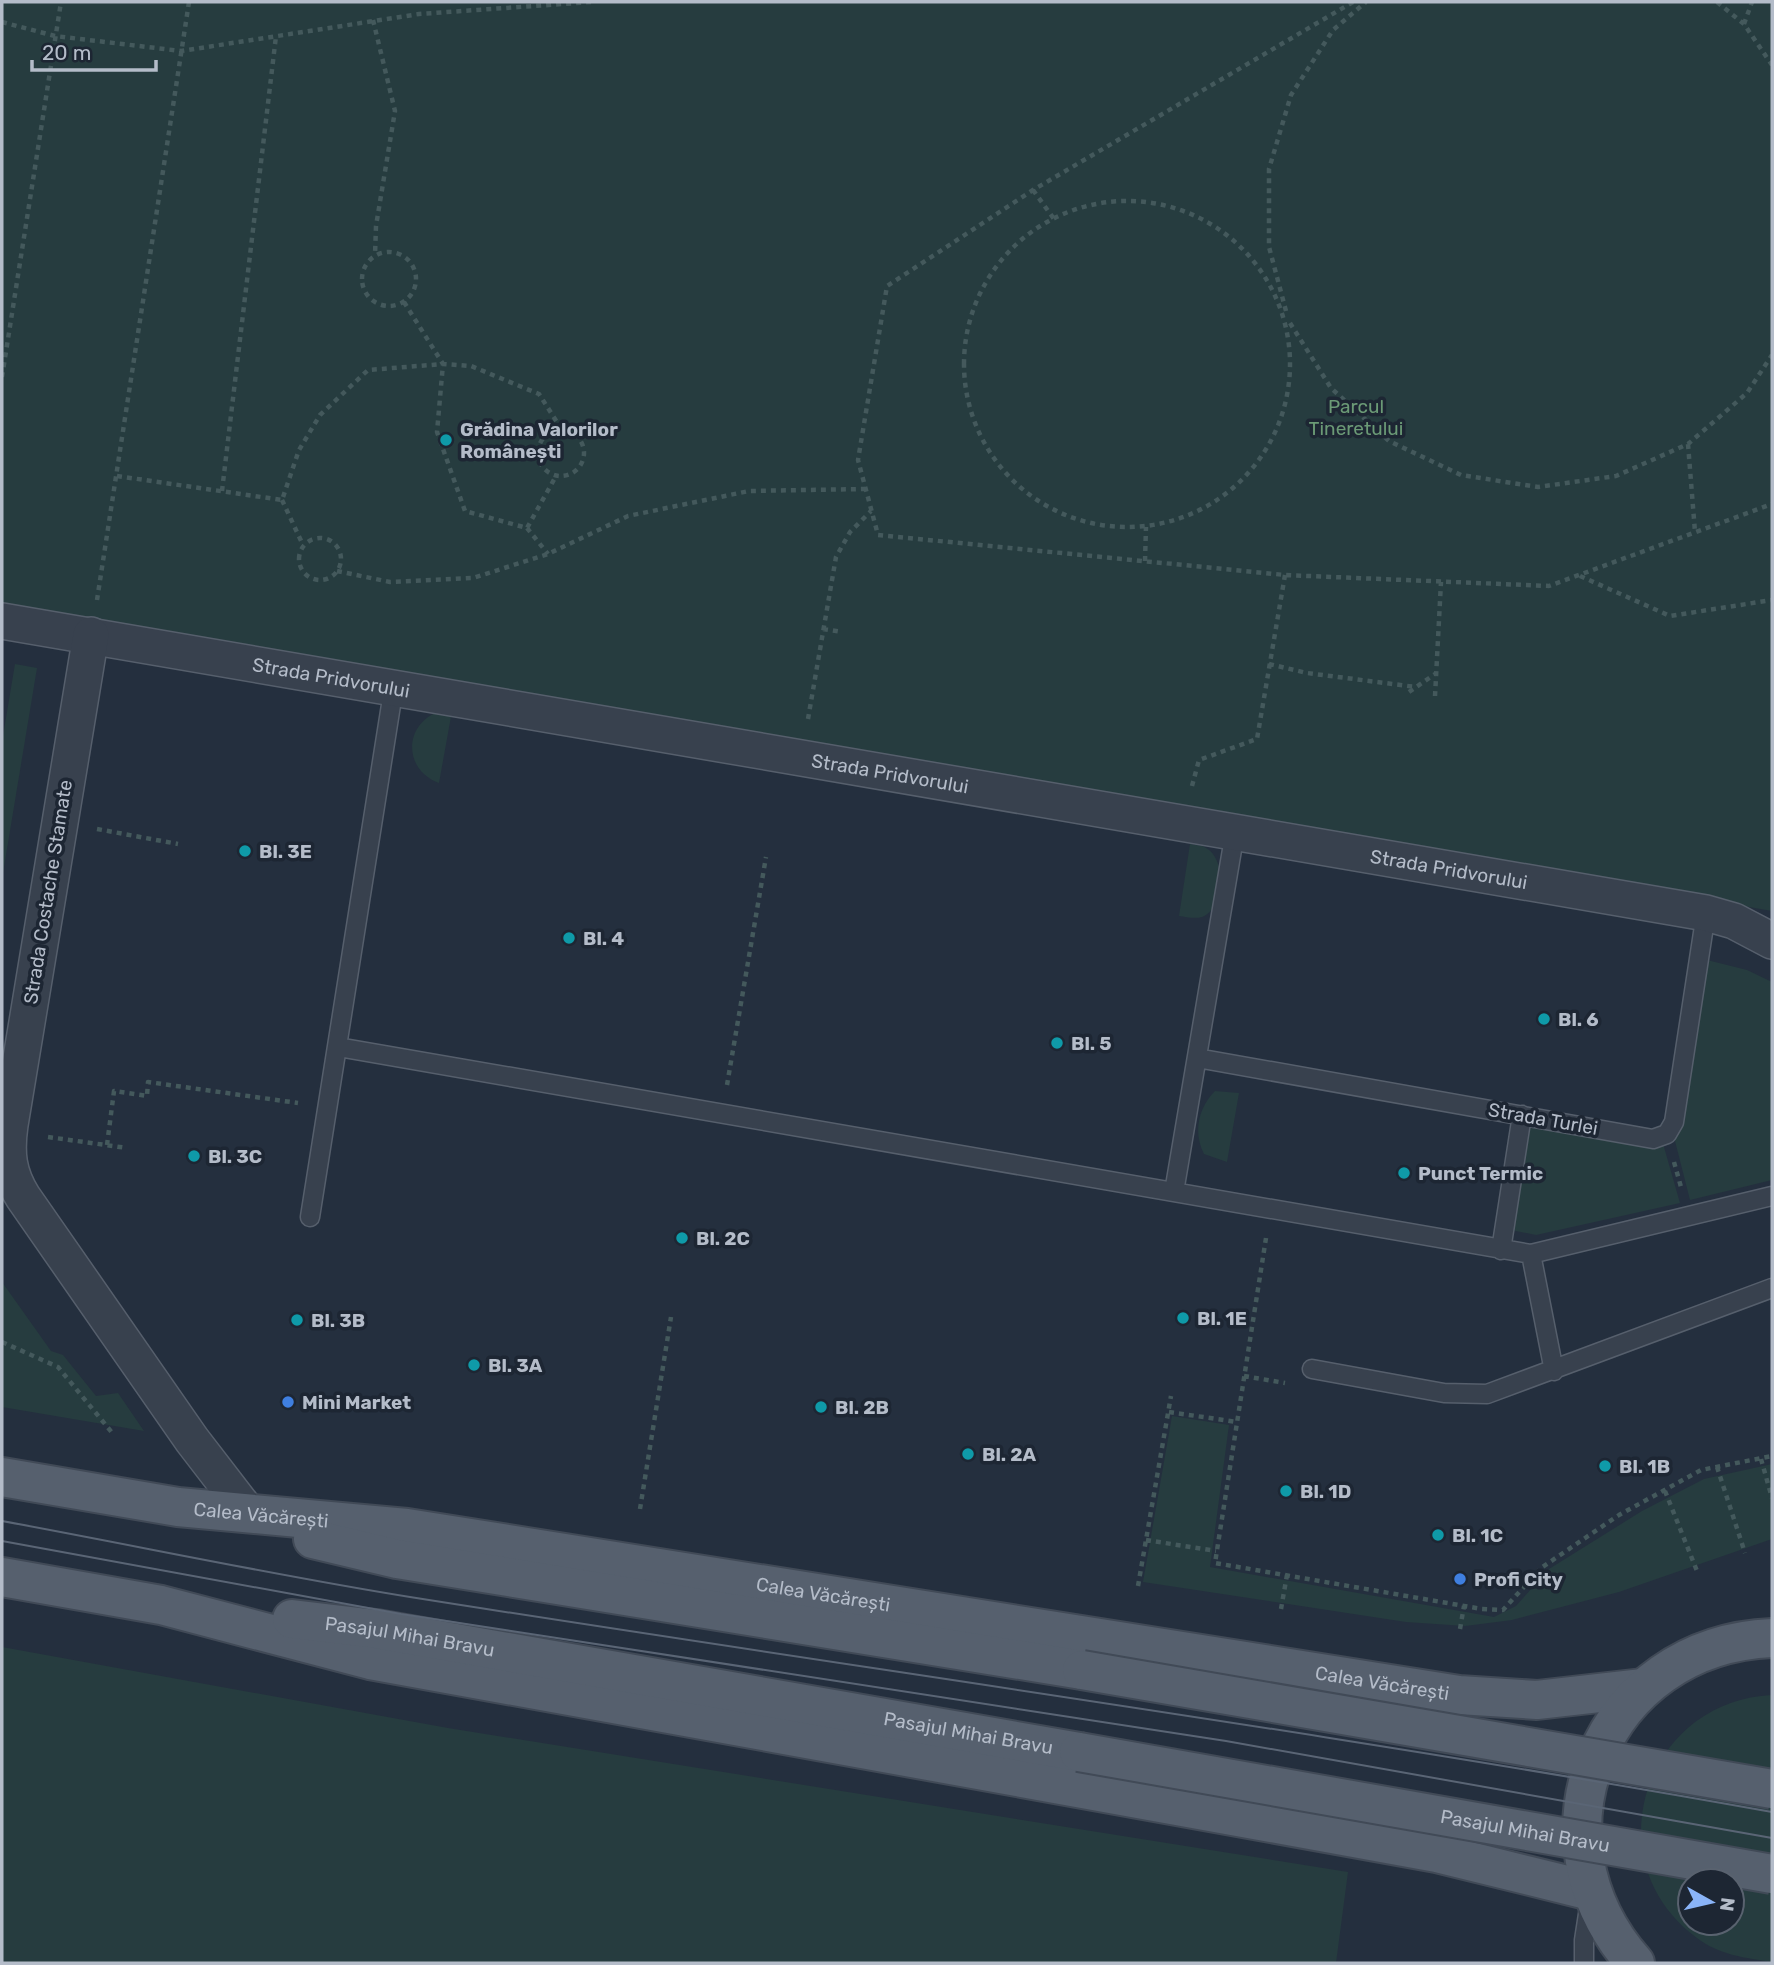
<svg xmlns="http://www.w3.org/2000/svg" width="1774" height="1965" font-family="Rubik,sans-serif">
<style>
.green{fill:#263c3f;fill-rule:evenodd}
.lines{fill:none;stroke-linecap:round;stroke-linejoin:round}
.lane-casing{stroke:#565f6c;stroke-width:21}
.street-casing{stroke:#565f6c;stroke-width:38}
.primary-casing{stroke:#414a57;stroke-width:42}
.path{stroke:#44595c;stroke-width:4.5;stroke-dasharray:5 5;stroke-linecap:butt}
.lane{stroke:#38414e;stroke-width:18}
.street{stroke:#38414e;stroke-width:35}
.primary{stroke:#56606e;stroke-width:38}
.tram{stroke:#5a6575;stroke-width:2}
.primary-bridge-casing{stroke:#414a57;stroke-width:42;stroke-linecap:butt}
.primary-bridge{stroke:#56606e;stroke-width:38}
.culture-dot{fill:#0f9aa8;stroke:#1d2633;stroke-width:2.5}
.shop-dot{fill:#3f7fe0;stroke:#1d2633;stroke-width:2.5}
.labels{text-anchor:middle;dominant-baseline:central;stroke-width:7;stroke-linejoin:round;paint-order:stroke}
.park-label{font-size:19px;fill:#6b9a76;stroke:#1d2633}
.poi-label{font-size:19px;font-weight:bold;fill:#b4bcc9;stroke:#1d2633;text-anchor:start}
.street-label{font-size:19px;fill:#b4bcc9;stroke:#1d2633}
</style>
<rect width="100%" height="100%" fill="#242f3e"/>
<path class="green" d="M2,2H1772V911L1097,793L2,609Z
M15,664L37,668L2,879V742Z
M440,711H452L439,783C403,770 403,724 440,711Z
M1190,844C1195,845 1202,845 1206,848C1227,859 1225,909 1202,917C1195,919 1186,917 1179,916Z
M1707,960L1747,970L1772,982V1180L1690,1200L1674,1137L1684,1119Z
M1215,1091L1239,1093L1227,1162L1204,1154C1193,1133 1198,1108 1215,1091Z
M1528,1121L1662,1140L1680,1203L1536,1235L1511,1230Z
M2,1282L51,1351L63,1355L96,1396L118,1393L144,1431L2,1407Z
M1172,1416L1229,1425L1210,1567L1494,1617L1516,1606L1549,1569L1642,1511L1704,1479L1772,1464V1539L1619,1592L1512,1620L1465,1626L1406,1622L1143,1582Z
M2,1647L448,1728L1348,1872L1336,1963H2Z
M1772,1695V1962C1746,1958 1719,1955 1697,1938C1592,1861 1645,1701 1772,1695ZM1690,1881H1732V1923H1690Z"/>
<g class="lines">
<defs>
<path id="lane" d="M338,1047L1531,1254L1772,1196
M1197,1058L1653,1139L1667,1134L1674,1122L1706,913
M1174,1192L1235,832
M310,1217L394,686
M1501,1250L1522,1115
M1531,1254L1554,1371
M1312,1369L1444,1393L1487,1394L1772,1288
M1584,1963V1940L1590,1901"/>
<g id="street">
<path id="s1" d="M2,621L1706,913L1734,921L1772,941"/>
<path d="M91,635L10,1125C6,1153 8,1173 23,1197L192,1440L249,1514"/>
</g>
<g id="primary">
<path id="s2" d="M2,1477L178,1507L407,1528L1459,1695L1537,1700L1643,1688"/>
<path d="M313,1539L397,1559L1082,1670"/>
<path d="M2,1577L161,1605L370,1660L1437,1853L1591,1891"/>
<path id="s3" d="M292,1619L376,1629L1079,1752"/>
<path d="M1635,1963C1522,1836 1601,1645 1772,1638"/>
</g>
</defs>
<use href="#lane" class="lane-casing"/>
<use href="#street" class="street-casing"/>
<use href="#primary" class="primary-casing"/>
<path class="path" d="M1353,2L1033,190L887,286L858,460L878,535L1285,575L1549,586L1772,504
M1717,2L1744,24L1772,65
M373,20L395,111L376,226L375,255
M2,22L55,36L181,51L419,14L591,2
M1744,24L1752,2
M1033,190L1054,219
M964 364a163 163 0 1 1 326 0a163 163 0 1 1-326 0Z
M362 279a27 27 0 1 1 54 0a27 27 0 1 1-54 0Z
M404,302L443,364L437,432L465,511L527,528L556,476
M1286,311L1269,247V169L1291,95L1333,30L1366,2
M1290,323L1331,388L1389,441L1461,475L1538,487L1616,476L1688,444L1747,393L1772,355
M2,377L61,2
M538 453a23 23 0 1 1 46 0a23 23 0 1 1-46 0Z
M1688,444L1695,532
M117,476L282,500L299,450L320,415L368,370L443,364L471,366L539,394L562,430
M222,491L276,36
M282,500L303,545
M527,528L548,554
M299 559a21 21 0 1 1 42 0a21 21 0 1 1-42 0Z
M1145,561L1146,527
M337,571L390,582L473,578L548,554L628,516L749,491L865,489
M1580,576L1670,616L1772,600
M97,600L189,2
M823,629L842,632
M1269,664L1307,673L1416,687
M1409,692L1435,674
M1435,696L1441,582
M808,719L836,557L850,532L871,511
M1192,786L1199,760L1257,739L1285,575
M97,829L178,844
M727,1085L766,857
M48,1137L127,1148
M107,1145L114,1091L147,1096L148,1082L298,1103
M1674,1162L1681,1187
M1266,1238L1215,1563L1482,1609L1503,1610L1541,1568L1619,1515L1701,1470L1772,1456
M2,1342L58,1367L114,1435
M1244,1376L1285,1383
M1169,1412L1237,1422
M1761,1459L1772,1498
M1717,1467L1745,1553
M1665,1491L1697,1571
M640,1509L671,1317
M1146,1540L1216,1551
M1138,1586L1171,1396
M1281,1609L1287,1575
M1460,1629L1464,1606"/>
<use href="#lane" class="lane"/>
<use href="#street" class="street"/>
<use href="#primary" class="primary"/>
<path class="tram" d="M2,1521C138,1546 273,1575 410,1597C864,1669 1320,1731 1772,1812
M2,1541L401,1614L1226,1741L1772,1838"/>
<defs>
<g id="primary-bridge">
<path d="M1082,1670L1772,1789"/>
<path id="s4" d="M1079,1752L1772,1874"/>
</g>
</defs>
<use href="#primary-bridge" class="primary-bridge-casing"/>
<use href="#primary-bridge" class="primary-bridge"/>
</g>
<g class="culture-dot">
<circle cx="446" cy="440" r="7"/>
<circle cx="245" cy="851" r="7"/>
<circle cx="569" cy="938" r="7"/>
<circle cx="1544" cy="1019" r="7"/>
<circle cx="1057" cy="1043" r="7"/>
<circle cx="194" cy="1156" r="7"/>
<circle cx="1404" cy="1173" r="7"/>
<circle cx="682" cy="1238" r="7"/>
<circle cx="1183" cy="1318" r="7"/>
<circle cx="297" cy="1320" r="7"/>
<circle cx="474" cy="1365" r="7"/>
<circle cx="821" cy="1407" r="7"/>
<circle cx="968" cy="1454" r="7"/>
<circle cx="1605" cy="1466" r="7"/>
<circle cx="1286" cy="1491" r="7"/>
<circle cx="1438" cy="1535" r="7"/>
</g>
<g class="shop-dot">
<circle cx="288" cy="1402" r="7"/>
<circle cx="1460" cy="1579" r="7"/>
</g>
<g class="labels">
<g class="park-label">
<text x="1356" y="406">Parcul<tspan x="1356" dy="22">Tineretului</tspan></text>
</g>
<g class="poi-label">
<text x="460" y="429">Grădina Valorilor<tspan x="460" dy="22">Românești</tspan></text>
<text x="259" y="851">Bl. 3E</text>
<text x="583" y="938">Bl. 4</text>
<text x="1558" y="1019">Bl. 6</text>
<text x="1071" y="1043">Bl. 5</text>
<text x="208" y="1156">Bl. 3C</text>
<text x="1418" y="1173">Punct Termic</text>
<text x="696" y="1238">Bl. 2C</text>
<text x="1197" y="1318">Bl. 1E</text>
<text x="311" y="1320">Bl. 3B</text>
<text x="488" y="1365">Bl. 3A</text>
<text x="302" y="1402">Mini Market</text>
<text x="835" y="1407">Bl. 2B</text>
<text x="982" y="1454">Bl. 2A</text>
<text x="1619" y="1466">Bl. 1B</text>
<text x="1300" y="1491">Bl. 1D</text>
<text x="1452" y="1535">Bl. 1C</text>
<text x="1474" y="1579">Profi City</text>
</g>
<g class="street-label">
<text stroke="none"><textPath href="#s1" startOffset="334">Strada Pridvorului</textPath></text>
<text stroke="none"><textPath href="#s1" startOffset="901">Strada Pridvorului</textPath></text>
<text stroke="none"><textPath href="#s1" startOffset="1468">Strada Pridvorului</textPath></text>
<text transform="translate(48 892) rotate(-81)">Strada Costache Stamate</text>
<text transform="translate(1543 1119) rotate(10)">Strada Turlei</text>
<text stroke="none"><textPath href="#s2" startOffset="262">Calea Văcărești</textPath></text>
<text stroke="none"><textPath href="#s2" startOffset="830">Calea Văcărești</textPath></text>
<text stroke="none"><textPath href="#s3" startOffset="119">Pasajul Mihai Bravu</textPath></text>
<text stroke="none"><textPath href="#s2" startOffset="1396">Calea Văcărești</textPath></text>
<text stroke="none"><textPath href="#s3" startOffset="686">Pasajul Mihai Bravu</textPath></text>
<text stroke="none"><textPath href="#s4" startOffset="453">Pasajul Mihai Bravu</textPath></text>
</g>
</g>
<rect width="1774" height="1965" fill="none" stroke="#b4bcc9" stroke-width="7"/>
<g transform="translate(1711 1902) rotate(98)"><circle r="33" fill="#1d2633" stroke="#59626f" stroke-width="2"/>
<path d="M0-5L12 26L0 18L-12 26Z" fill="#8ab4f8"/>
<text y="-10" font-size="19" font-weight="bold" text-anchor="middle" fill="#b4bcc9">N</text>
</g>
<path d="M32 60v10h124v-10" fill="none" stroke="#b4bcc9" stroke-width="3.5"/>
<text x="42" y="60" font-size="21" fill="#b4bcc9" stroke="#1d2633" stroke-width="5" paint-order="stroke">20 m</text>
</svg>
